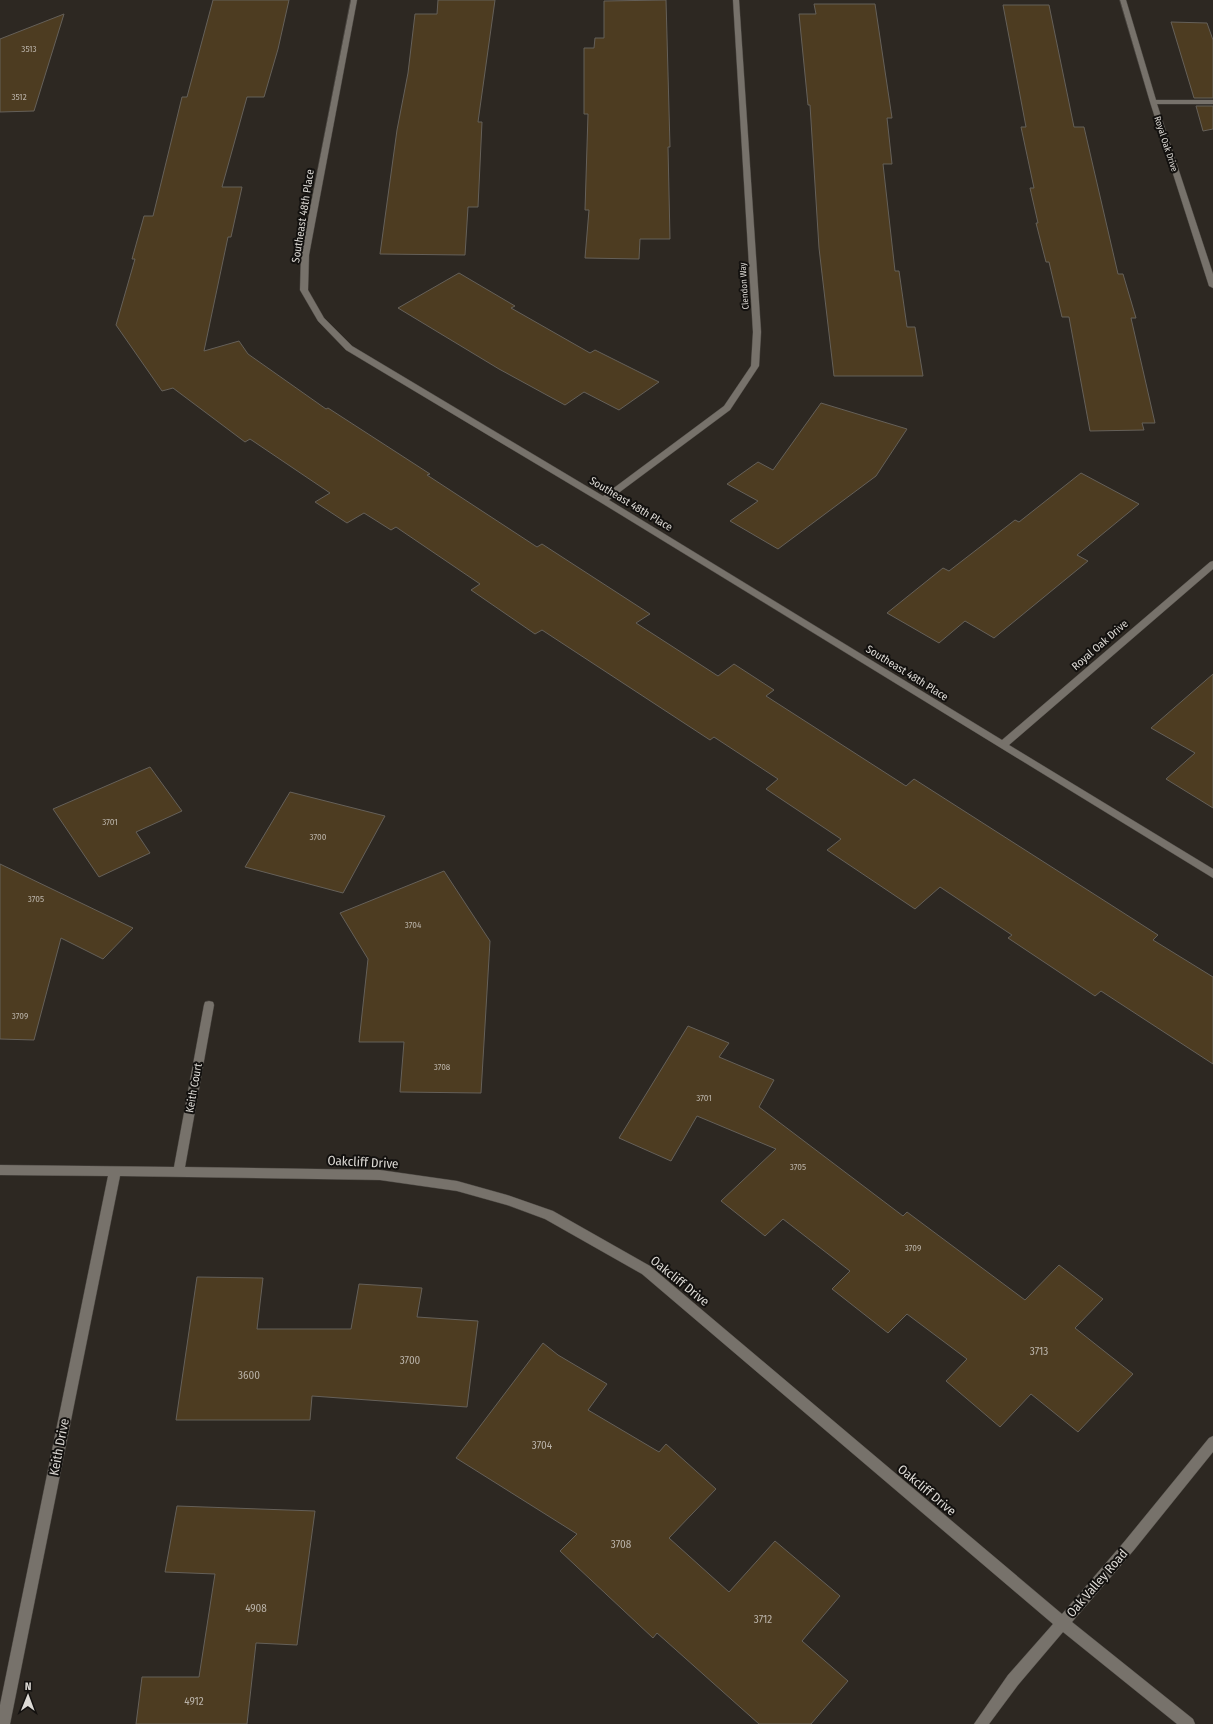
<svg xmlns="http://www.w3.org/2000/svg" width="1213" height="1724" font-family="'Fira Sans Condensed',sans-serif">
<style>
.building{fill:#4d3c21;stroke:#656059}
.lines{fill:none;stroke-linecap:round;stroke-linejoin:round}
.minor-casing{stroke:#494540;stroke-width:1}
.minor{fill:#77726b;fill-rule:evenodd}
.labels{text-anchor:middle;dominant-baseline:central;stroke-width:4;stroke-linejoin:round;paint-order:stroke}
.number-label{font-size:9px;fill:#b9b2a8}
.far-street-label{font-size:9px;fill:#dddad5;stroke:#13110f}
.street-label{font-size:11px;fill:#dddad5;stroke:#13110f}
.near-number-label{font-size:11px;fill:#b9b2a8}
.near-street-label{font-size:13px;fill:#dddad5;stroke:#13110f}
</style>
<rect width="100%" height="100%" fill="#2d2822"/>
<path class="building" d="M213,0H289L278,49L264,97H247L222,187H242L231,237H228L204,351L239,341L248,354L326,409L328,408L430,474L427,475L537,547L542,544L650,614L636,623L718,676L734,664L774,690L766,696L906,786L914,779L1158,935L1153,940L1213,977V1064L1101,991L1095,996L1008,938L1012,935L940,887L915,909L827,850L841,839L766,789L778,779L714,737L710,740L542,630L535,634L471,590L480,584L396,527L391,530L364,513L347,523L315,502L330,493L250,439L245,442L173,388L162,391L116,325L135,259H132L144,216H153L182,97H187Z
M438,0H495L478,122H482L478,207H468L465,255L380,254L397,130L408,73L415,14H437Z
M666,0L670,147H668L670,239H640L639,259L585,258L589,210H585L588,114H584V48H594L595,38H604V1Z
M814,4H875L892,118H887L892,164H883L895,271H899L907,327H915L923,376H834L819,248L810,105H808L799,14H816Z
M1003,5H1049L1074,127H1084L1118,274H1123L1136,318H1131L1155,423H1142L1144,430L1090,431L1069,317H1062L1049,262H1046L1036,223H1038L1030,188H1034L1021,127H1026Z
M64,14L34,111L0,112V39Z
M1171,22L1207,23L1213,40V98H1194Z
M1196,106H1213V129L1203,131Z
M459,273L515,306L511,308L590,353L595,350L659,382L619,410L584,392L565,405L499,369L398,308Z
M821,403L907,429L876,476L778,549L730,521L758,501L727,484L758,462L773,470Z
M1081,473L1139,504L1077,555L1088,561L994,638L965,621L939,643L887,613L943,568L949,571L1015,520L1019,522Z
M1213,674V808L1166,779L1195,753L1151,728Z
M150,767L182,811L136,832L150,853L99,877L53,809Z
M290,792L385,816L343,893L245,867Z
M0,864L133,928L103,959L61,938L34,1040L0,1039Z
M444,871L490,941L481,1093L400,1092L404,1042H359L368,959L340,913Z
M688,1026L729,1043L719,1057L774,1080L759,1107L903,1216L907,1212L1025,1300L1059,1265L1103,1299L1075,1328L1133,1374L1078,1432L1031,1394L1000,1427L946,1381L967,1359L907,1314L888,1333L832,1289L850,1271L783,1219L765,1236L721,1201L776,1149L697,1116L671,1161L619,1138Z
M197,1277L263,1278L257,1329H351L359,1284L422,1288L417,1317L478,1321L467,1407L312,1396L310,1420H176Z
M543,1343L558,1355L607,1384L588,1410L659,1452L666,1444L716,1489L669,1538L729,1592L775,1541L840,1596L802,1641L848,1681L811,1724H759L657,1633L653,1638L560,1551L577,1534L456,1458Z
M177,1506L315,1511L297,1645L256,1643L247,1724H136L142,1677H199L215,1574L165,1572Z"/>
<g class="lines">
<defs>
<path id="minor" d="M351,0H357L309,255L308,290L324,318L352,346L603,496L724,406L751,366L753,332L733,0H739L761,332L759,366L730,410L609,500L1002,740L1210,562L1213,561V569L1009,745L1213,869V878L600,502L346,350L318,321L300,290L301,255Z
M1120,0H1126L1156,100H1213V104H1157L1213,274V288L1209,286L1150,102Z
M209,1001L213,1002L214,1005L185,1167L380,1170L457,1181L507,1195L553,1211L650,1266L1062,1614L1124,1542L1209,1438L1213,1436V1452L1134,1550L1072,1622L1193,1719L1195,1724H1177L1063,1632L1018,1685L989,1724H974L1008,1675L1053,1624L642,1274L545,1219L507,1205L457,1191L380,1180L120,1176L10,1724H0V1705L108,1176L0,1175V1165L174,1167L204,1005L205,1002Z"/>
</defs>
<use href="#minor" class="minor-casing"/>
<use href="#minor" class="minor"/>
</g>
<g class="labels">
<g class="number-label">
<text x="29" y="49">3513</text>
<text x="19" y="97">3512</text>
<text x="110" y="822">3701</text>
<text x="318" y="837">3700</text>
<text x="36" y="899">3705</text>
<text x="413" y="925">3704</text>
<text x="20" y="1016">3709</text>
<text x="442" y="1067">3708</text>
<text x="704" y="1098">3701</text>
<text x="798" y="1167">3705</text>
<text x="913" y="1248">3709</text>
</g>
<g class="far-street-label">
<text transform="translate(1166 144) rotate(72)">Royal Oak Drive</text>
<text transform="translate(744 286) rotate(-94)">Clendon Way</text>
</g>
<g class="street-label">
<text transform="translate(303 216) rotate(-81)">Southeast 48th Place</text>
<text transform="translate(631 504) rotate(31)">Southeast 48th Place</text>
<text transform="translate(1100 645) rotate(-41)">Royal Oak Drive</text>
<text transform="translate(907 673) rotate(32)">Southeast 48th Place</text>
<text transform="translate(194 1088) rotate(-80)">Keith Court</text>
</g>
<g class="near-number-label">
<text x="1039" y="1351">3713</text>
<text x="410" y="1360">3700</text>
<text x="249" y="1375">3600</text>
<text x="542" y="1445">3704</text>
<text x="621" y="1544">3708</text>
<text x="256" y="1608">4908</text>
<text x="763" y="1619">3712</text>
<text x="194" y="1701">4912</text>
</g>
<g class="near-street-label">
<text transform="translate(363 1162) rotate(3)">Oakcliff Drive</text>
<text transform="translate(680 1281) rotate(39)">Oakcliff Drive</text>
<text transform="translate(59 1447) rotate(-79)">Keith Drive</text>
<text transform="translate(927 1490) rotate(40)">Oakcliff Drive</text>
<text transform="translate(1097 1583) rotate(-49)">Oak Valley Road</text>
</g>
</g>
<g transform="translate(28 1696) rotate(1)" stroke="#13110f" stroke-width="3" paint-order="stroke">
<path d="M0-3L7 15L0 10L-7 15Z" fill="#dddad5"/>
<text y="-6" font-size="11" font-weight="bold" text-anchor="middle" fill="#dddad5">N</text>
</g>
</svg>
